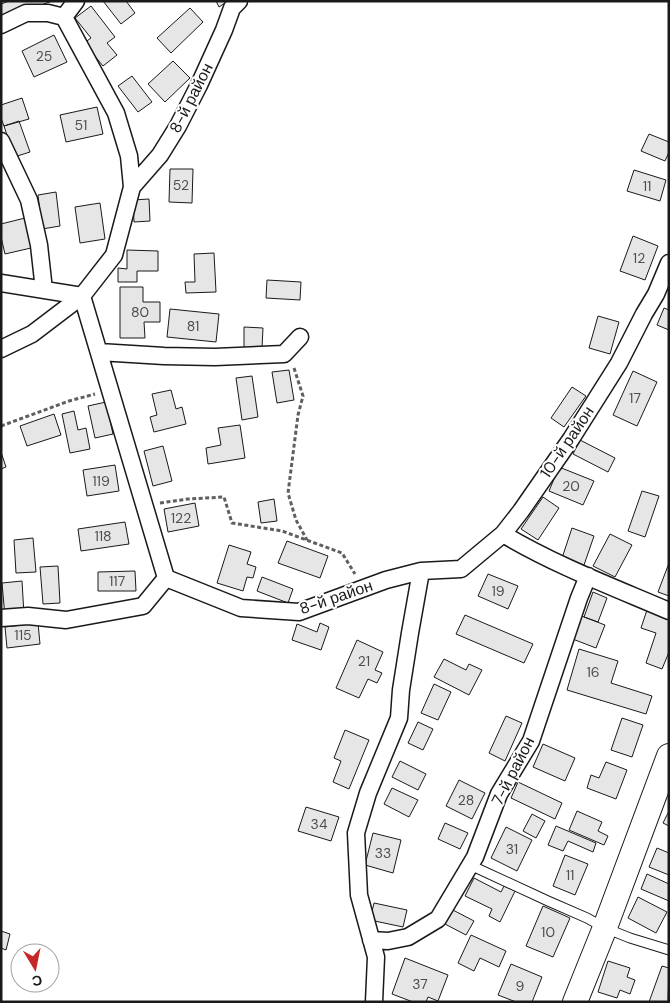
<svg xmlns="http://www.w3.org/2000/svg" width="670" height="1003" font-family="'DM Sans',sans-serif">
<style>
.building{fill:#e6e6e6;stroke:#1a1a1a}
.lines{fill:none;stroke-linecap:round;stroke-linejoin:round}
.lane-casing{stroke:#1a1a1a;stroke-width:11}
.street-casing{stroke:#1a1a1a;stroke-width:19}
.secondary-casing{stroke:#1a1a1a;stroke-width:26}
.path{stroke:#5f5f5f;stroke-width:3;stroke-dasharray:4 2.5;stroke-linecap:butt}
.lane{stroke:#fff;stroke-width:9}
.street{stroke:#fff;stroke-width:16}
.secondary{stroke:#fff;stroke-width:24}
.labels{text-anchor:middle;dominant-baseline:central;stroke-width:4;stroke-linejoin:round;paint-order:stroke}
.number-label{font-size:14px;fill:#4d4d4d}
.street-label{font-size:16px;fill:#1a1a1a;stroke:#fff}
</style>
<rect width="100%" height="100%" fill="#fff"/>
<path class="building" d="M9,1H52L1,20V4Z
M103,1H126L135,13L121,24Z
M216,1H228L219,7Z
M91,6L115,37L107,43L117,55L103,66L84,43L91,38L75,18Z
M190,8L203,22L171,53L157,38Z
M54,35L67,62L34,77L22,51Z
M173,61L190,78L165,102L148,84Z
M132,76L152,102L138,112L118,86Z
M22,98L29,119L4,126L1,118V105Z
M97,107L103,134L66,142L60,115Z
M19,121L30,152L14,157L4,126Z
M649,134L669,142V152L665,161L641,151Z
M170,169H193L192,203L169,202Z
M634,170L666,180L660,201L627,191Z
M56,192L60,226L42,229L38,195Z
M149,199L150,221L134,222L133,200Z
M100,203L105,239L80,243L75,207Z
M25,218L31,248L5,254L1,237V224Z
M633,236L658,246L645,280L620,271Z
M127,250L158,251V271H137V282H118V268L127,269Z
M214,253L216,292L186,293L185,282H195L194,254Z
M267,280L301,282L300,300L266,298Z
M120,287H143V302H160V322H144L145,338H120Z
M664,308L669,310V330L657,325Z
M170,309L219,314L216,342L167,337Z
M598,316L619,322L610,354L589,348Z
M244,327L263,328L262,348H244Z
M289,370L294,400L277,403L272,372Z
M633,371L657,382L637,426L613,415Z
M252,376L258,417L242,420L236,378Z
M572,387L586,396L564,427L551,418Z
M171,390L176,409L182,407L186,424L154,432L150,417L157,415L152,394Z
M106,402L113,434L95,438L88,406Z
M74,411L78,430L86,428L90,449L70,453L62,414Z
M54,414L61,435L27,446L20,426Z
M240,425L245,458L208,464L206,448L221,445L218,428Z
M580,440L615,458L608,472L573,454Z
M163,446L172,481L153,486L144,451Z
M1,452L6,467L1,469Z
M115,465L119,491L87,496L83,470Z
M559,467L594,481L583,505L549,491Z
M642,491L659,496L645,537L628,531Z
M543,497L559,508L538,540L521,529Z
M274,499L277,521L261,523L258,502Z
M195,503L199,526L168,532L164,509Z
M125,522L129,544L81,551L78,529Z
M572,528L594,536L584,565L562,558Z
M610,534L632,545L615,577L593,566Z
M33,538L36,572L16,573L14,540Z
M287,541L328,556L320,578L278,563Z
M229,545L251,552L247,564L256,567L253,578L247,577L243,591L217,583Z
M669,563V596L658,592Z
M58,566L60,603L43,604L40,567Z
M135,571L136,591H98V572Z
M488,574L518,586L508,609L478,596Z
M262,577L293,589L288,603L257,591Z
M22,581L24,615L5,617L2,583Z
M593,592L607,598L598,622L584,617Z
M647,610L669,617V652L662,669L646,663L656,633L641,628Z
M465,615L533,644L524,663L456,634Z
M579,615L605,625L596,648L570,638Z
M38,623L40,644L7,648L5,627Z
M320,623L329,627L321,650L292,640L297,624L317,632Z
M357,640L383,652L375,670L382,673L377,683L368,679L359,698L336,688Z
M579,649L618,661L611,683L652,696L646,714L567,690Z
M444,659L466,670L469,664L482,670L469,695L434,677Z
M434,684L451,692L438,720L421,713Z
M506,716L522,723L505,761L489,753Z
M622,718L643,725L632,757L611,750Z
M418,722L433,729L423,750L408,743Z
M345,730L369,740L349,789L333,782L341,761L334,758Z
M543,744L575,758L565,781L533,767Z
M400,761L426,774L418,790L392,777Z
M606,762L627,770L616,799L587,788L591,775L599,778Z
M459,780L485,793L472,819L446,806Z
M518,782L562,803L555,819L511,798Z
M392,788L418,800L409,817L384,804Z
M306,807L339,817L331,841L298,831Z
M577,811L602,822L598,831L608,836L604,845L569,830Z
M669,811V826L663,823Z
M532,814L545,821L536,838L523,831Z
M445,823L468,833L460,849L438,839Z
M556,826L596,843L593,852L568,841L563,851L548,845Z
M506,827L532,840L517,871L491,858Z
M373,833L401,840L393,873L365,865Z
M657,848L669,853V875L649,867Z
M565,855L588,864L575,895L553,886Z
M647,874L669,884V901L641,889Z
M474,878L501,892L504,886L515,891L500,922L489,916L492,909L465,896Z
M638,897L667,912L656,933L628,918Z
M374,903L407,910L403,927L370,920Z
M543,906L570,918L553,957L526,946Z
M451,909L474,921L466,935L443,923Z
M1,931L10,934L6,950L1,948Z
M471,935L506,951L499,967L480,958L474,971L458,963Z
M405,958L448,975L438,1001L428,997L426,1002H413L392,994Z
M608,961L630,968L627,977L635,980L630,994L620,990L617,998L598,992Z
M511,964L542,977L532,1002H516L498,995Z
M662,966L669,968L668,1002H649Z"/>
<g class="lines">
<defs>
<path id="lane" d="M470,865L548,901L587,918L605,928L630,938L669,950"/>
<path id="street" d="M76,1L64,17L116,113L129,156L132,187
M1,25L26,13H48L64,17
M1,141L29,200L39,245L44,290
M1,283L82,296L114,255L132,187L160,155L178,126L199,85L224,30L232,8L239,1
M1,349L32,334L82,296L166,578L241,608L299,612L386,580L421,571L461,569L503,534L521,511L571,439L619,363L644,314L656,294L669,263
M99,352L164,356L215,357L284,354L300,337
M503,534C555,565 613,587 669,611
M1,618L28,616L66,620L143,606L166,578
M371,940L388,941L408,937L438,919L475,857L499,794L531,741L579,598L588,576
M374,1002L376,957L359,895L356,833L368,793L399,718L401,690L410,633L421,571"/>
<path id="secondary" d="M575,1002L604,930L669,756"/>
</defs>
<use href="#lane" class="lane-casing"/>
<use href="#street" class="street-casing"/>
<use href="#secondary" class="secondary-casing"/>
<path class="path" d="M294,368L303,396L298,415L288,493L296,520L307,540
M1,426L69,401L95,394
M160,503L188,499L224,497L232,523L282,531L342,553L355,574"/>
<use href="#lane" class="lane"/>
<use href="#street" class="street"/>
<use href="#secondary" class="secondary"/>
</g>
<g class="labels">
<g class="number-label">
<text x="44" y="56">25</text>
<text x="81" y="125">51</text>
<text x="181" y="185">52</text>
<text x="647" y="186">11</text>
<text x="639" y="258">12</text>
<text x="140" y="312">80</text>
<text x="193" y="326">81</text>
<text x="635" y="398">17</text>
<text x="101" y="481">119</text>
<text x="571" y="486">20</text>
<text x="181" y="518">122</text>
<text x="103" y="536">118</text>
<text x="117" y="581">117</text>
<text x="498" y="591">19</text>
<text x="23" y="635">115</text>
<text x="364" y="661">21</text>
<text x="593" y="672">16</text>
<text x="466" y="800">28</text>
<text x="319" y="824">34</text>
<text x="512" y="849">31</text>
<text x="383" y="853">33</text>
<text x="570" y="875">11</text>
<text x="548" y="932">10</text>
<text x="420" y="984">37</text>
<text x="520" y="986">9</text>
</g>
<g class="street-label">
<text transform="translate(191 98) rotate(-63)">8-й район</text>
<text transform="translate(567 442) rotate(-56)">10-й район</text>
<text transform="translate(336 597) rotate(-19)">8-й район</text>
<text transform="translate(513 771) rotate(-63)">7-й район</text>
</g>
</g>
<rect width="670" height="1003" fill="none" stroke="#1a1a1a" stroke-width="5"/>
<g transform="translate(35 968) rotate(170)"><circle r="24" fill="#ffffff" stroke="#a3a3a3"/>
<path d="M0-4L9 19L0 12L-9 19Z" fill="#c62828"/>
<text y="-8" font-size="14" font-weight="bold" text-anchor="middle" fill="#1a1a1a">С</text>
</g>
</svg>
